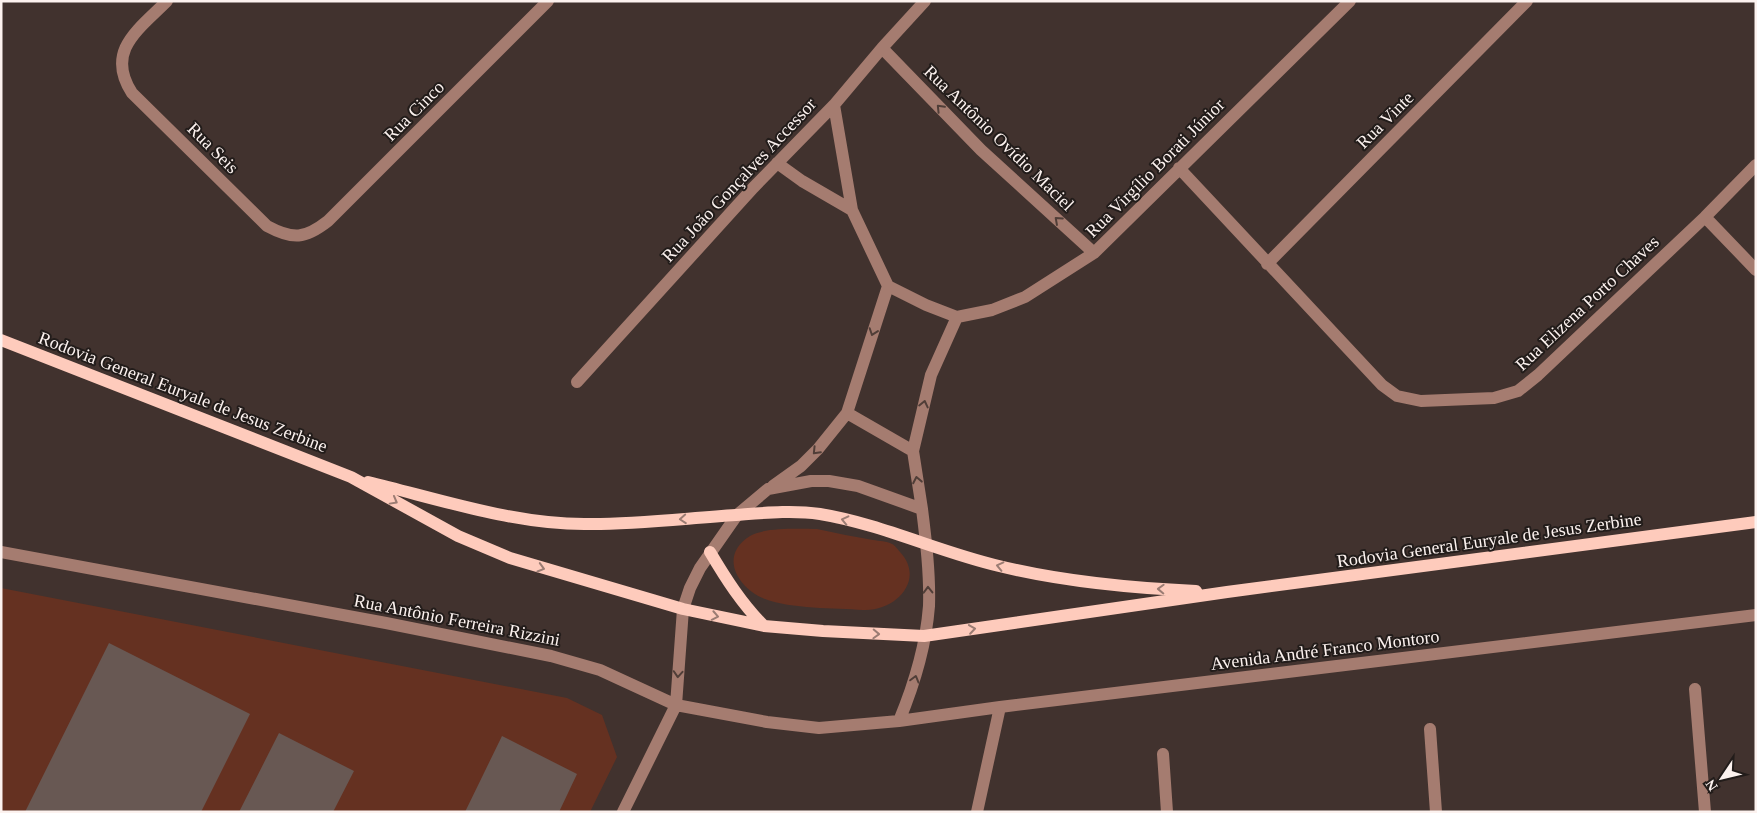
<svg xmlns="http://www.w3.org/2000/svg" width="1757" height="813" font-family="Georgia,serif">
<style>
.green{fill:#653121}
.building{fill:#685853}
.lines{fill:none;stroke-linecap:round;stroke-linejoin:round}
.minor{stroke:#a57c70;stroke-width:12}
.major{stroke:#fecbbc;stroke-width:12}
.oneway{stroke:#503e38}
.oneway2{stroke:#9b7c73}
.labels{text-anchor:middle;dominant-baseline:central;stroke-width:4;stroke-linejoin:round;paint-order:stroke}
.street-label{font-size:18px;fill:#fcf2ef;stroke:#221c1a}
</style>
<rect width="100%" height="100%" fill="#41322e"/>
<path class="green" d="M817,529C836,533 855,537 873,540C879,541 887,541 892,544C895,545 898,550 900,552C926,580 895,612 863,610C835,608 791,609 765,599C738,588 718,556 750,536C765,527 799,529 817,529Z
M1,588L567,698L602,715L617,757L590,812H1Z"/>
<path class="building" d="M109,643L250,714L201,812H25Z
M279,733L354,771L333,812H239Z
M502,736L577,774L559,812H465Z"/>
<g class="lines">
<path class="minor" d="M167,1C138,30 105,51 132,93L267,226C293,240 305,239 328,221L548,1
M882,48L981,150L1094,253
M834,105L852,210
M777,163L802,181L852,210L888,286L926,305L957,317
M1179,168L1382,385L1397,396L1421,401L1494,398L1518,391L1538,375L1705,217L1756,165
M1705,217L1756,270
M1267,264L1527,1
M957,317L992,310L1025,297L1094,253L1350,1
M577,382L753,188L834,105L882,48L925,1
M847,413L913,451
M773,486L801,466L818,449L847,413L888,286
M922,509L913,451L931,375L957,317
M1,552L386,623L551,656L600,670L676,705L767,722L819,728L899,721L1000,707L1756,615
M1695,689L1705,812
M1430,729L1436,812
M1163,754L1167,812
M623,812L676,705L683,609L690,588L700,568L737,515L768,489L811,481H829L858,486L922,509C926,541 930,574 929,606C926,645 914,685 899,721
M977,812L1000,707"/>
<path class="major" d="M1,340L351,477L458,536L510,558L683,609L764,626L823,631L924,636L1227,592L1756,522
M368,482C439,499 518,526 592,524C640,524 688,518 736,515C763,513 792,510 820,514C881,524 939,552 999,566C1064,582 1129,588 1196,591
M710,552C726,579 742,604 764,626"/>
</g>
<defs><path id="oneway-chevron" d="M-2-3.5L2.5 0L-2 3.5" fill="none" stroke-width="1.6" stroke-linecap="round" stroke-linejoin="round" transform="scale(1.25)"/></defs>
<g class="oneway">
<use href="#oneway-chevron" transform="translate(940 108) rotate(-134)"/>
<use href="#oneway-chevron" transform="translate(1058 220) rotate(-138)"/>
<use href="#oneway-chevron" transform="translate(873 332) rotate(109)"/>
<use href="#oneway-chevron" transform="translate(924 404) rotate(-77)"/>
<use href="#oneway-chevron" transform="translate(816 451) rotate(134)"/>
<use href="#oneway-chevron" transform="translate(917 480) rotate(-101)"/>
<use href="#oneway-chevron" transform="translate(928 590) rotate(-91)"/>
<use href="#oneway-chevron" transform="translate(678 674) rotate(94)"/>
<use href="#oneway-chevron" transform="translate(915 679) rotate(-75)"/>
</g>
<g class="oneway2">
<use href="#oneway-chevron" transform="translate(394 501) rotate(29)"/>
<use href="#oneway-chevron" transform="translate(683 519) rotate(176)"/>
<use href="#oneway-chevron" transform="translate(845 520) rotate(-167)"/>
<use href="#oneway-chevron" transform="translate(1000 566) rotate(-167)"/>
<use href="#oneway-chevron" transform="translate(541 568) rotate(16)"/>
<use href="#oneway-chevron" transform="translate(1161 589) rotate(-178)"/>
<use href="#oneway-chevron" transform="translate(715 616) rotate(11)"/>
<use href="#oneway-chevron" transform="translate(972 629) rotate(-8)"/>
<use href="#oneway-chevron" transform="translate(876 634) rotate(2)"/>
</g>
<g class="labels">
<g class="street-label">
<text transform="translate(414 111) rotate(-45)">Rua Cinco</text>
<text transform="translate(1385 120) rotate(-45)">Rua Vinte</text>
<text transform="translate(999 138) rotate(44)">Rua Antônio Ovídio Maciel</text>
<text transform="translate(213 148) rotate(45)">Rua Seis</text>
<text transform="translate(1155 168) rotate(-45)">Rua Virgílio Borati Júnior</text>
<text transform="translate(739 180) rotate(-47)">Rua João Gonçalves Accessor</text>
<text transform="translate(1587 303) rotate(-43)">Rua Elizena Porto Chaves</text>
<text transform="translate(183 392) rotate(21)">Rodovia General Euryale de Jesus Zerbine</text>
<text transform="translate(1489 540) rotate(-8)">Rodovia General Euryale de Jesus Zerbine</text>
<text transform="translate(457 620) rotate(11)">Rua Antônio Ferreira Rizzini</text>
<text transform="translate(1325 650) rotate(-7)">Avenida André Franco Montoro</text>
</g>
</g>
<rect width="1757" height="813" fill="none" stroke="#fcf2ef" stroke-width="5"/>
<g transform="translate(1722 778) rotate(235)" stroke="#221c1a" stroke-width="4" paint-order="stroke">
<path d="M0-4L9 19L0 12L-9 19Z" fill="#fcf2ef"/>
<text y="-8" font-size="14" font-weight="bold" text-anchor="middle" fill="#fcf2ef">N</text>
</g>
</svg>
